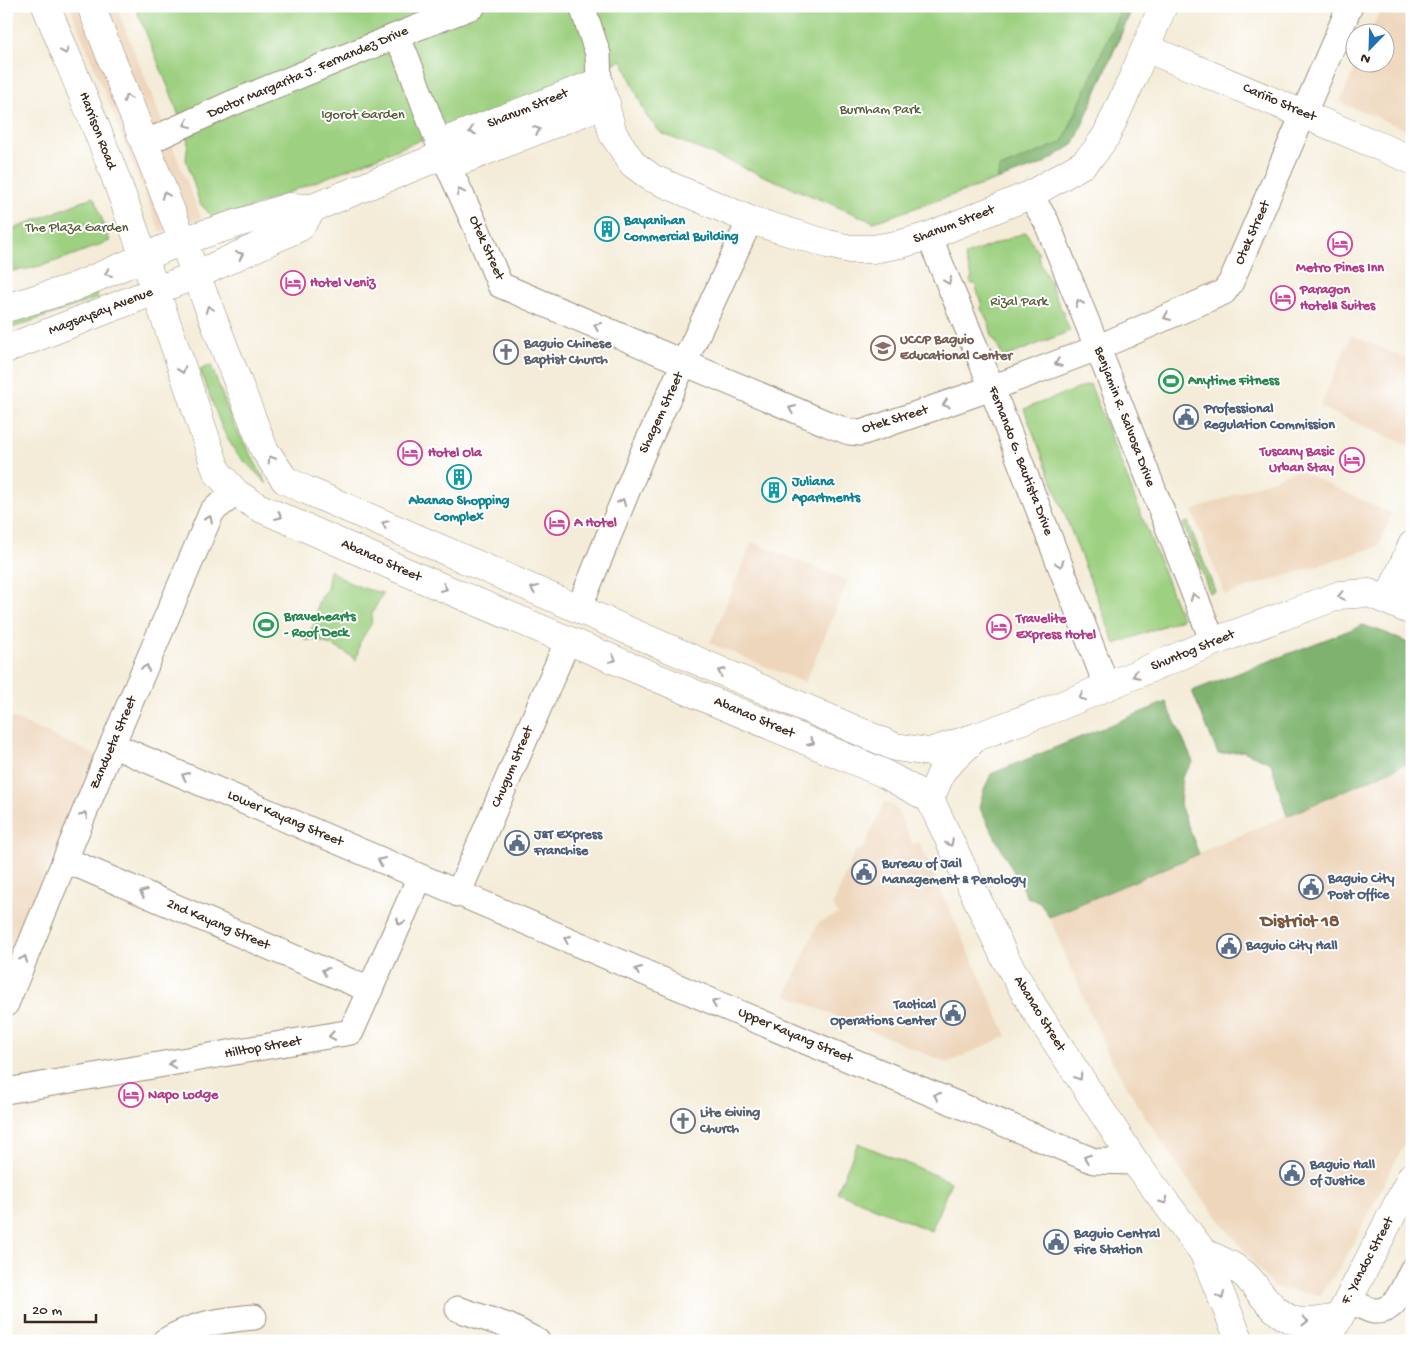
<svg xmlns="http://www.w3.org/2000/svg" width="1418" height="1347" font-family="'Gochi Hand',sans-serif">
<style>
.built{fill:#eed6bb}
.green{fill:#9dd080;stroke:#6c7d4f}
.forest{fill:#7eb26e;stroke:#5c6e46}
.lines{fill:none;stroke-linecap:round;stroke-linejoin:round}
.minor-casing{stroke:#988b7b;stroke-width:27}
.tertiary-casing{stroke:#988b7b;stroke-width:29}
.secondary-casing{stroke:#988b7b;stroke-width:29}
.trunk-casing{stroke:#988b7b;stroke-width:29}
.minor{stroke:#fff;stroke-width:25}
.tertiary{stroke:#fff;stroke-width:28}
.secondary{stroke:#fff;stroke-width:28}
.trunk{stroke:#fff;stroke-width:28}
.oneway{stroke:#a79f9a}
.labels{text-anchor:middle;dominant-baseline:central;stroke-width:4;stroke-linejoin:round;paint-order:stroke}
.street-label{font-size:14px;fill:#3b2a1e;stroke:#fff}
.park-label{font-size:14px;fill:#585c3b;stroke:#fff}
.culture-label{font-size:14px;font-weight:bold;fill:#0d838f;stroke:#fff;text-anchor:start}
.hotel-label{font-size:14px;font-weight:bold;fill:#b23c85;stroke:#fff;text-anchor:start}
.education-label{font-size:14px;font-weight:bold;fill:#785e54;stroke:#fff;text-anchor:start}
.worship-label{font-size:14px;font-weight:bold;fill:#5b616d;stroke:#fff;text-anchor:start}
.leisure-label{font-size:14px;font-weight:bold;fill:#27864d;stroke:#fff;text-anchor:start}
.service-label{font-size:14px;font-weight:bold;fill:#4e5e75;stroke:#fff;text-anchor:start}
.district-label{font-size:19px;font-weight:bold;fill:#7c573f;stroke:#fff}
</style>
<rect width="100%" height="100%" fill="#fff"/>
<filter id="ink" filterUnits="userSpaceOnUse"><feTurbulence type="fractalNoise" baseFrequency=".02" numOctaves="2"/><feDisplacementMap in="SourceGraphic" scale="10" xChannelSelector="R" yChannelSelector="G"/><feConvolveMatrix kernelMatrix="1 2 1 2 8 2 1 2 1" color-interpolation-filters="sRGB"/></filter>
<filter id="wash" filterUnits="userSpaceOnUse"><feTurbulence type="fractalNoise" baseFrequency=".0096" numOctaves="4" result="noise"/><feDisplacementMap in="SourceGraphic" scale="20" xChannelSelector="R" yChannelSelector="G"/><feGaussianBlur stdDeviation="1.12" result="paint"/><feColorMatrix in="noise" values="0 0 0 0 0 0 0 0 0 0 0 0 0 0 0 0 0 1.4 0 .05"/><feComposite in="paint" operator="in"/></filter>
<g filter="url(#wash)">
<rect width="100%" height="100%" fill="#f4ecd8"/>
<path class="built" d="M70,6H116L202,219L160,232Z
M1382,6H1412V132L1340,102L1357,63L1386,62V32H1370Z
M1351,335L1412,361V447L1320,407Z
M1297,470L1392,514L1379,546L1225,595L1192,511Z
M752,542L848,581L805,683L710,643Z
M6,715L98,756L6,961Z
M1412,762V1129L1342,1265L1320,1295L1307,1294L1273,1287L1187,1179L1144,1115L1109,1056L1049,917Z
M884,802L894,806L897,810L913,845L919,842L1007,1036L947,1063L786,995L818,923L838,914L833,905L855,851L864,848Z"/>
<path class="green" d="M135,6H1133L1074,144L1043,164L874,222L661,133L647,117L622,60L222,219L212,216L200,204L186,159L188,142L173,99Z
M93,197L95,200L110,241C82,251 36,272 6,271V232Z
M1026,232L1039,254L1038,257L1048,279L1051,281V286L1061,309L1064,311V316L1070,331L1003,358L995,340L992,338C991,327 987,318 981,309L982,306L975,284H972L970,281L972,277L965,259L966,255Z
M96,293L98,298L6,330V324Z
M211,365L233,423L267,484L236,453L222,428L200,370Z
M1090,384L1182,619L1115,644L1024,409Z
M1188,522L1215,591L1210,593L1183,524Z
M330,570C346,583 362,589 383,593L372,613L371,624L360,642L356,660C340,648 325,640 304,640L315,623L318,602L327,589Z
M858,1143L951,1182L931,1231L837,1192Z"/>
<path class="forest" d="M1122,6H1133L1074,144L1043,164L997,180L1000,168L1063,142Z
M1363,625L1386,633L1412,645V761L1287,816L1271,763L1243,751L1218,754L1192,691Z
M1166,702L1193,762L1182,777L1180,805L1199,854L1049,917L1040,902L1027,897L979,807L984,790L991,774Z"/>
</g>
<g filter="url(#ink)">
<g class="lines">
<defs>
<path id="minor" d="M582,6L598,54L599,82
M396,36L406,56L443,155L477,229L500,285L828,424L849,432L861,433L992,388L1097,348L1224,292L1231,282L1350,6
M145,143L230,104L396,36L473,6
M1030,195L1046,221L1106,369L1213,642
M929,236L984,368L1107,687
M579,608L644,450L750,220
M112,745L800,1039L1094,1161L1135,1162
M66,860L370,990
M458,894L568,640
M6,1004L112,745L212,511L236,493
M6,1091L351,1032L420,877
M1349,1300C1356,1303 1366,1310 1374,1311C1396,1313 1404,1286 1412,1270
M458,1309L508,1326L537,1341
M165,1341C193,1324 221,1320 254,1317"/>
<path id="tertiary" d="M1146,48L1412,160
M443,155L463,160L606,103
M182,241L289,207L313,208L443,155L453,138L599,82L613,134L633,164L652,178L750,220L828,244L850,249H873L901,244L929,236L1030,195L1083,164L1094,153L1106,136L1134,75L1163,6
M196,275L300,227L313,208"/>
<path id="secondary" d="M1388,600L1412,545"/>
<path id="trunk" d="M46,6C68,60 91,113 112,168C149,268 183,370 217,472L236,493L258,507L420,578L883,773L930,799L1005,958L1034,1008L1135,1162L1203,1252L1240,1341
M91,6L264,449L285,480L306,490L895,747L929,752L976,737L1058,707L1213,642L1340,595L1369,593L1412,611
M6,308L72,288L182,241
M6,349L196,275
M930,799L943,769L972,741
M1203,1252C1217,1259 1232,1264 1244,1274C1251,1280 1256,1288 1262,1295C1288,1326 1300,1325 1338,1318
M1327,1341L1412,1176"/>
</defs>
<use href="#minor" class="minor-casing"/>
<use href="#tertiary" class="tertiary-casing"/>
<use href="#secondary" class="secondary-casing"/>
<use href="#trunk" class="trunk-casing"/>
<use href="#minor" class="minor"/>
<use href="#tertiary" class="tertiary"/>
<use href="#secondary" class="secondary"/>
<use href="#trunk" class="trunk"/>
</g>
<defs><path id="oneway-chevron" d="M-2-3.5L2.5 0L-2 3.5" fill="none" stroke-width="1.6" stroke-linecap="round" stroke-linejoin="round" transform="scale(1.25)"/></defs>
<g class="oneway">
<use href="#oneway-chevron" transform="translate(65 51) rotate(67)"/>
<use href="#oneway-chevron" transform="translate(127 98) rotate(-111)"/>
<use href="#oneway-chevron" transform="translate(187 124) rotate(155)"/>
<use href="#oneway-chevron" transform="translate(537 130) rotate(-21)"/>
<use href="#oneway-chevron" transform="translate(472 131) rotate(160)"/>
<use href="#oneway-chevron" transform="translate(460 192) rotate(-115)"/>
<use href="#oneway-chevron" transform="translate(165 195) rotate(-111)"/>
<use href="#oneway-chevron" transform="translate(240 255) rotate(-25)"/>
<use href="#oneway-chevron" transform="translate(108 273) rotate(157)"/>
<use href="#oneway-chevron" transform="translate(948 281) rotate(67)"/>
<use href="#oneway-chevron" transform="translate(1079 303) rotate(-112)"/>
<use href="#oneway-chevron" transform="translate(209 309) rotate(-111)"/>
<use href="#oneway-chevron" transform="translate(1167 317) rotate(156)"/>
<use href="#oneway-chevron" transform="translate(597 326) rotate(-157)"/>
<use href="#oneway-chevron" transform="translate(1058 363) rotate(159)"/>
<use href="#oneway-chevron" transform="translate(182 370) rotate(71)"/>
<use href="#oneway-chevron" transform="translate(946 404) rotate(161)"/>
<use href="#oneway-chevron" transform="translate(792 409) rotate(-157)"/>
<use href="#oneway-chevron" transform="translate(271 459) rotate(-123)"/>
<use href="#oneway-chevron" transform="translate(622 502) rotate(-67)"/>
<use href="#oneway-chevron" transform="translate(279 516) rotate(24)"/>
<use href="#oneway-chevron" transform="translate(209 519) rotate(-66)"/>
<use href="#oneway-chevron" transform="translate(385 524) rotate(-157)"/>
<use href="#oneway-chevron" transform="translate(1060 564) rotate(69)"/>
<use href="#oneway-chevron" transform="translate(444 588) rotate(23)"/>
<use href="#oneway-chevron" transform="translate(534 589) rotate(-156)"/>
<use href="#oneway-chevron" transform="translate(1341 596) rotate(168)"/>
<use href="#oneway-chevron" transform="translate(1194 597) rotate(-111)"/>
<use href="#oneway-chevron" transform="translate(613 659) rotate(23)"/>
<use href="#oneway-chevron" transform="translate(146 668) rotate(-67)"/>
<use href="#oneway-chevron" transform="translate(721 672) rotate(-156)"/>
<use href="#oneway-chevron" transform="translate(1136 675) rotate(157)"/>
<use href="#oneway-chevron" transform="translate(1082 697) rotate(158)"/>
<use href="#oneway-chevron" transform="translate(811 742) rotate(23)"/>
<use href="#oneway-chevron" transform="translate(185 776) rotate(-157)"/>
<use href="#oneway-chevron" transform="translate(84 815) rotate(-68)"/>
<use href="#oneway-chevron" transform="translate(950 843) rotate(65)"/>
<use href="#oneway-chevron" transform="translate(381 861) rotate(-157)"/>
<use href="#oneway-chevron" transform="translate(143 893) rotate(-157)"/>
<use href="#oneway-chevron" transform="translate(400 922) rotate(114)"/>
<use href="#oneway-chevron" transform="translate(567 939) rotate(-157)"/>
<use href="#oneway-chevron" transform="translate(24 959) rotate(-68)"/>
<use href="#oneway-chevron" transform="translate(638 970) rotate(-157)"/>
<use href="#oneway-chevron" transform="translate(325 971) rotate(-157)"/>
<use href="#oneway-chevron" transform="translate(715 1003) rotate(-157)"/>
<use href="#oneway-chevron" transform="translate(332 1036) rotate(170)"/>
<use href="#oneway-chevron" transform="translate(172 1064) rotate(171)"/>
<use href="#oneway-chevron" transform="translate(1079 1077) rotate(57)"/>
<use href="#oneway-chevron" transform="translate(937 1096) rotate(-157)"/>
<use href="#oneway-chevron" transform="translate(1087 1158) rotate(-159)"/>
<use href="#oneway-chevron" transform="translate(1164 1201) rotate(54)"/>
<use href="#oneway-chevron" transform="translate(1221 1296) rotate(67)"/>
<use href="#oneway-chevron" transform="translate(1305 1321) rotate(1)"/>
</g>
</g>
<defs>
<symbol id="building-ring" viewBox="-11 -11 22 22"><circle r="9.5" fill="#fff" stroke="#0f9aa8" stroke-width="1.5"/><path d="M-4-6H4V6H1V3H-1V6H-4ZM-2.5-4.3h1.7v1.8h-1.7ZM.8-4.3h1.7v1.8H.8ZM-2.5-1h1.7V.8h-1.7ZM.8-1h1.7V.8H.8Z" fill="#0f9aa8"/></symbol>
<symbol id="hotel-ring" viewBox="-11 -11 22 22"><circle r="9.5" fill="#fff" stroke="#d1479c" stroke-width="1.5"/><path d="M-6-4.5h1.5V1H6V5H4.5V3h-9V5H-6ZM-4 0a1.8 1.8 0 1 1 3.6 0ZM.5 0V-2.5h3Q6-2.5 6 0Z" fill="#d1479c"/></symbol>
<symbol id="school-ring" viewBox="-11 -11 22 22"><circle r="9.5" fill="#fff" stroke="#8d6e63" stroke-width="1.5"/><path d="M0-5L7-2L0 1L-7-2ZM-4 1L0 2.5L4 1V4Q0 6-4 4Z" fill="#8d6e63"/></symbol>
<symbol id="church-ring" viewBox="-11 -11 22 22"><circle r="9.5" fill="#fff" stroke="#6b7280" stroke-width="1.5"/><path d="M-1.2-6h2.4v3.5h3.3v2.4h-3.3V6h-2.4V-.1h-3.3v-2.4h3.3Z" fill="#6b7280"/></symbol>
<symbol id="stadium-ring" viewBox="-11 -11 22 22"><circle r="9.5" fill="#fff" stroke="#2e9e5b" stroke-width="1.5"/><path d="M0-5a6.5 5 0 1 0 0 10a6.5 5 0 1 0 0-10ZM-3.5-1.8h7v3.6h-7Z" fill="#2e9e5b"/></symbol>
<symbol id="civic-ring" viewBox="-11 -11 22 22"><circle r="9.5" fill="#fff" stroke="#5c6f8a" stroke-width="1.5"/><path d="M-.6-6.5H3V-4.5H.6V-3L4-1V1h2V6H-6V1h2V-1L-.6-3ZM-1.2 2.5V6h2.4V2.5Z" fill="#5c6f8a"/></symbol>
</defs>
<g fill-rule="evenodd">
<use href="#building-ring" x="593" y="215" width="28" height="28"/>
<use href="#hotel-ring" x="1326" y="230" width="28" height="28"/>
<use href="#hotel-ring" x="279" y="269" width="28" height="28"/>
<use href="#hotel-ring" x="1269" y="284" width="28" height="28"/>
<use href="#school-ring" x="869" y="334" width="28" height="28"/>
<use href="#church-ring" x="492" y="338" width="28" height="28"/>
<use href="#stadium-ring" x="1157" y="367" width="28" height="28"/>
<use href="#civic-ring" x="1172" y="403" width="28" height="28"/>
<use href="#hotel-ring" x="396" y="439" width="28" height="28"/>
<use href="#hotel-ring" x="1338" y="446" width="28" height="28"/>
<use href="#building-ring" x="445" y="463" width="28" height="28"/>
<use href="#building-ring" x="760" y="476" width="28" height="28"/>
<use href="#hotel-ring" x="543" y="509" width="28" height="28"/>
<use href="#stadium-ring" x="252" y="611" width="28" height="28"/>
<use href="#hotel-ring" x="985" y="613" width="28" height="28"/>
<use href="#civic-ring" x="503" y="829" width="28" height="28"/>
<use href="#civic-ring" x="850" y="858" width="28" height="28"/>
<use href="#civic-ring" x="1297" y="873" width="28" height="28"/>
<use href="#civic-ring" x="1215" y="932" width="28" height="28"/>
<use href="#civic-ring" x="939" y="999" width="28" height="28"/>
<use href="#hotel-ring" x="117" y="1081" width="28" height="28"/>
<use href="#church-ring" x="669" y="1107" width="28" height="28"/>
<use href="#civic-ring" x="1278" y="1159" width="28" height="28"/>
<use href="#civic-ring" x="1042" y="1228" width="28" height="28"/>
</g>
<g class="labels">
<g class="street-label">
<text transform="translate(308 73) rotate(-23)">Doctor Margarita J. Fernandez Drive</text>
<text transform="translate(1279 103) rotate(23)">Cariño Street</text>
<text transform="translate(528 109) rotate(-22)">Shanum Street</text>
<text transform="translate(97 131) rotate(69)">Harrison Road</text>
<text transform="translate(954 225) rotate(-21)">Shanum Street</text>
<text transform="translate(1253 233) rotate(-66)">Otek Street</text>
<text transform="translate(486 248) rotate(66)">Otek Street</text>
<text transform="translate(101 312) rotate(-21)">Magsaysay Avenue</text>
<text transform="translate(662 413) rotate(-65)">Shagem Street</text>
<text transform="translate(1124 417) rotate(69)">Benjamin R. Salvosa Drive</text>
<text transform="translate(895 420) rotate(-17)">Otek Street</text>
<text transform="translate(1020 461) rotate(69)">Fernando G. Bautista Drive</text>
<text transform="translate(381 561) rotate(24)">Abanao Street</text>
<text transform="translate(1193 651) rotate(-22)">Shuntog Street</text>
<text transform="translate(754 718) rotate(23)">Abanao Street</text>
<text transform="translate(114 743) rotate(-67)">Zandueta Street</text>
<text transform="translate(513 767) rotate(-67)">Chugum Street</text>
<text transform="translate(285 819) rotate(23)">Lower Kayang Street</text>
<text transform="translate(218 925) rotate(23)">2nd Kayang Street</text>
<text transform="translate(1039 1014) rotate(58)">Abanao Street</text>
<text transform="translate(795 1036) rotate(23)">Upper Kayang Street</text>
<text transform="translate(263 1048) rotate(-10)">Hilltop Street</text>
<text transform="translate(1368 1261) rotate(-62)">F. Yandoc Street</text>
</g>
<g class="park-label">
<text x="880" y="110">Burnham Park</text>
<text x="363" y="115">Igorot Garden</text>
<text x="77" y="228">The Plaza Garden</text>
<text x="1019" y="302">Rizal Park</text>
</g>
<g class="culture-label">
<text x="624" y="221">Bayanihan<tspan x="624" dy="16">Commercial Building</tspan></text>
<text x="792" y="482">Juliana<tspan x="792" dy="16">Apartments</tspan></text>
<text x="459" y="501" text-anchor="middle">Abanao Shopping<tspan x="459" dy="16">Complex</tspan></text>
</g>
<g class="hotel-label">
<text x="1340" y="268" text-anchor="middle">Metro Pines Inn</text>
<text x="310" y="283">Hotel Veniz</text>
<text x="1300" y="290">Paragon<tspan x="1300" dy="16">Hotel&amp; Suites</tspan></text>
<text x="1334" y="452" text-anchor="end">Tuscany Basic<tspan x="1334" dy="16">Urban Stay</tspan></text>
<text x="428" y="453">Hotel Ola</text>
<text x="574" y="523">A Hotel</text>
<text x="1016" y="619">Travelite<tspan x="1016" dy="16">Express Hotel</tspan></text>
<text x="148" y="1095">Napo Lodge</text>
</g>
<g class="education-label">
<text x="900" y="340">UCCP Baguio<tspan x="900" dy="16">Educational Center</tspan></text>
</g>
<g class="worship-label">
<text x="524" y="344">Baguio Chinese<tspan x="524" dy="16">Baptist Church</tspan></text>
<text x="700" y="1113">Lite Giving<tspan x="700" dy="16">Church</tspan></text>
</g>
<g class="leisure-label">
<text x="1188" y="381">Anytime Fitness</text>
<text x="284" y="617">Bravehearts<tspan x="284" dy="16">- Roof Deck</tspan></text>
</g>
<g class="service-label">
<text x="1204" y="409">Professional<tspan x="1204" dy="16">Regulation Commission</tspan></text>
<text x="534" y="835">J&amp;T Express<tspan x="534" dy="16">Franchise</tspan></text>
<text x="882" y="864">Bureau of Jail<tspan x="882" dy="16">Management &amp; Penology</tspan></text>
<text x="1328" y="879">Baguio City<tspan x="1328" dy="16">Post Office</tspan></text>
<text x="1246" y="946">Baguio City Hall</text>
<text x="936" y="1005" text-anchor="end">Tactical<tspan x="936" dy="16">Operations Center</tspan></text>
<text x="1310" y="1165">Baguio Hall<tspan x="1310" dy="16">of Justice</tspan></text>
<text x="1074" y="1234">Baguio Central<tspan x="1074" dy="16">Fire Station</tspan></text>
</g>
<g class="district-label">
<text x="1300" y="922">District 18</text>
</g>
</g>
<rect width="1418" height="1347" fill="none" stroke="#fff" stroke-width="25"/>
<g transform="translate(1370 48) rotate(203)"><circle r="24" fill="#ffffff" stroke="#b1aaa5"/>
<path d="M0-4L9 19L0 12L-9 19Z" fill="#1f6fb2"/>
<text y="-8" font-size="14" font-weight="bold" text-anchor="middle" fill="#3b2a1e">N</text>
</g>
<path d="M25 1314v8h71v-8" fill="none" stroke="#3b2a1e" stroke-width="2.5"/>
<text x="32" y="1314" font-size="15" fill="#3b2a1e" stroke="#ffffff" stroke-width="4" paint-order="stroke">20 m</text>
</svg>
